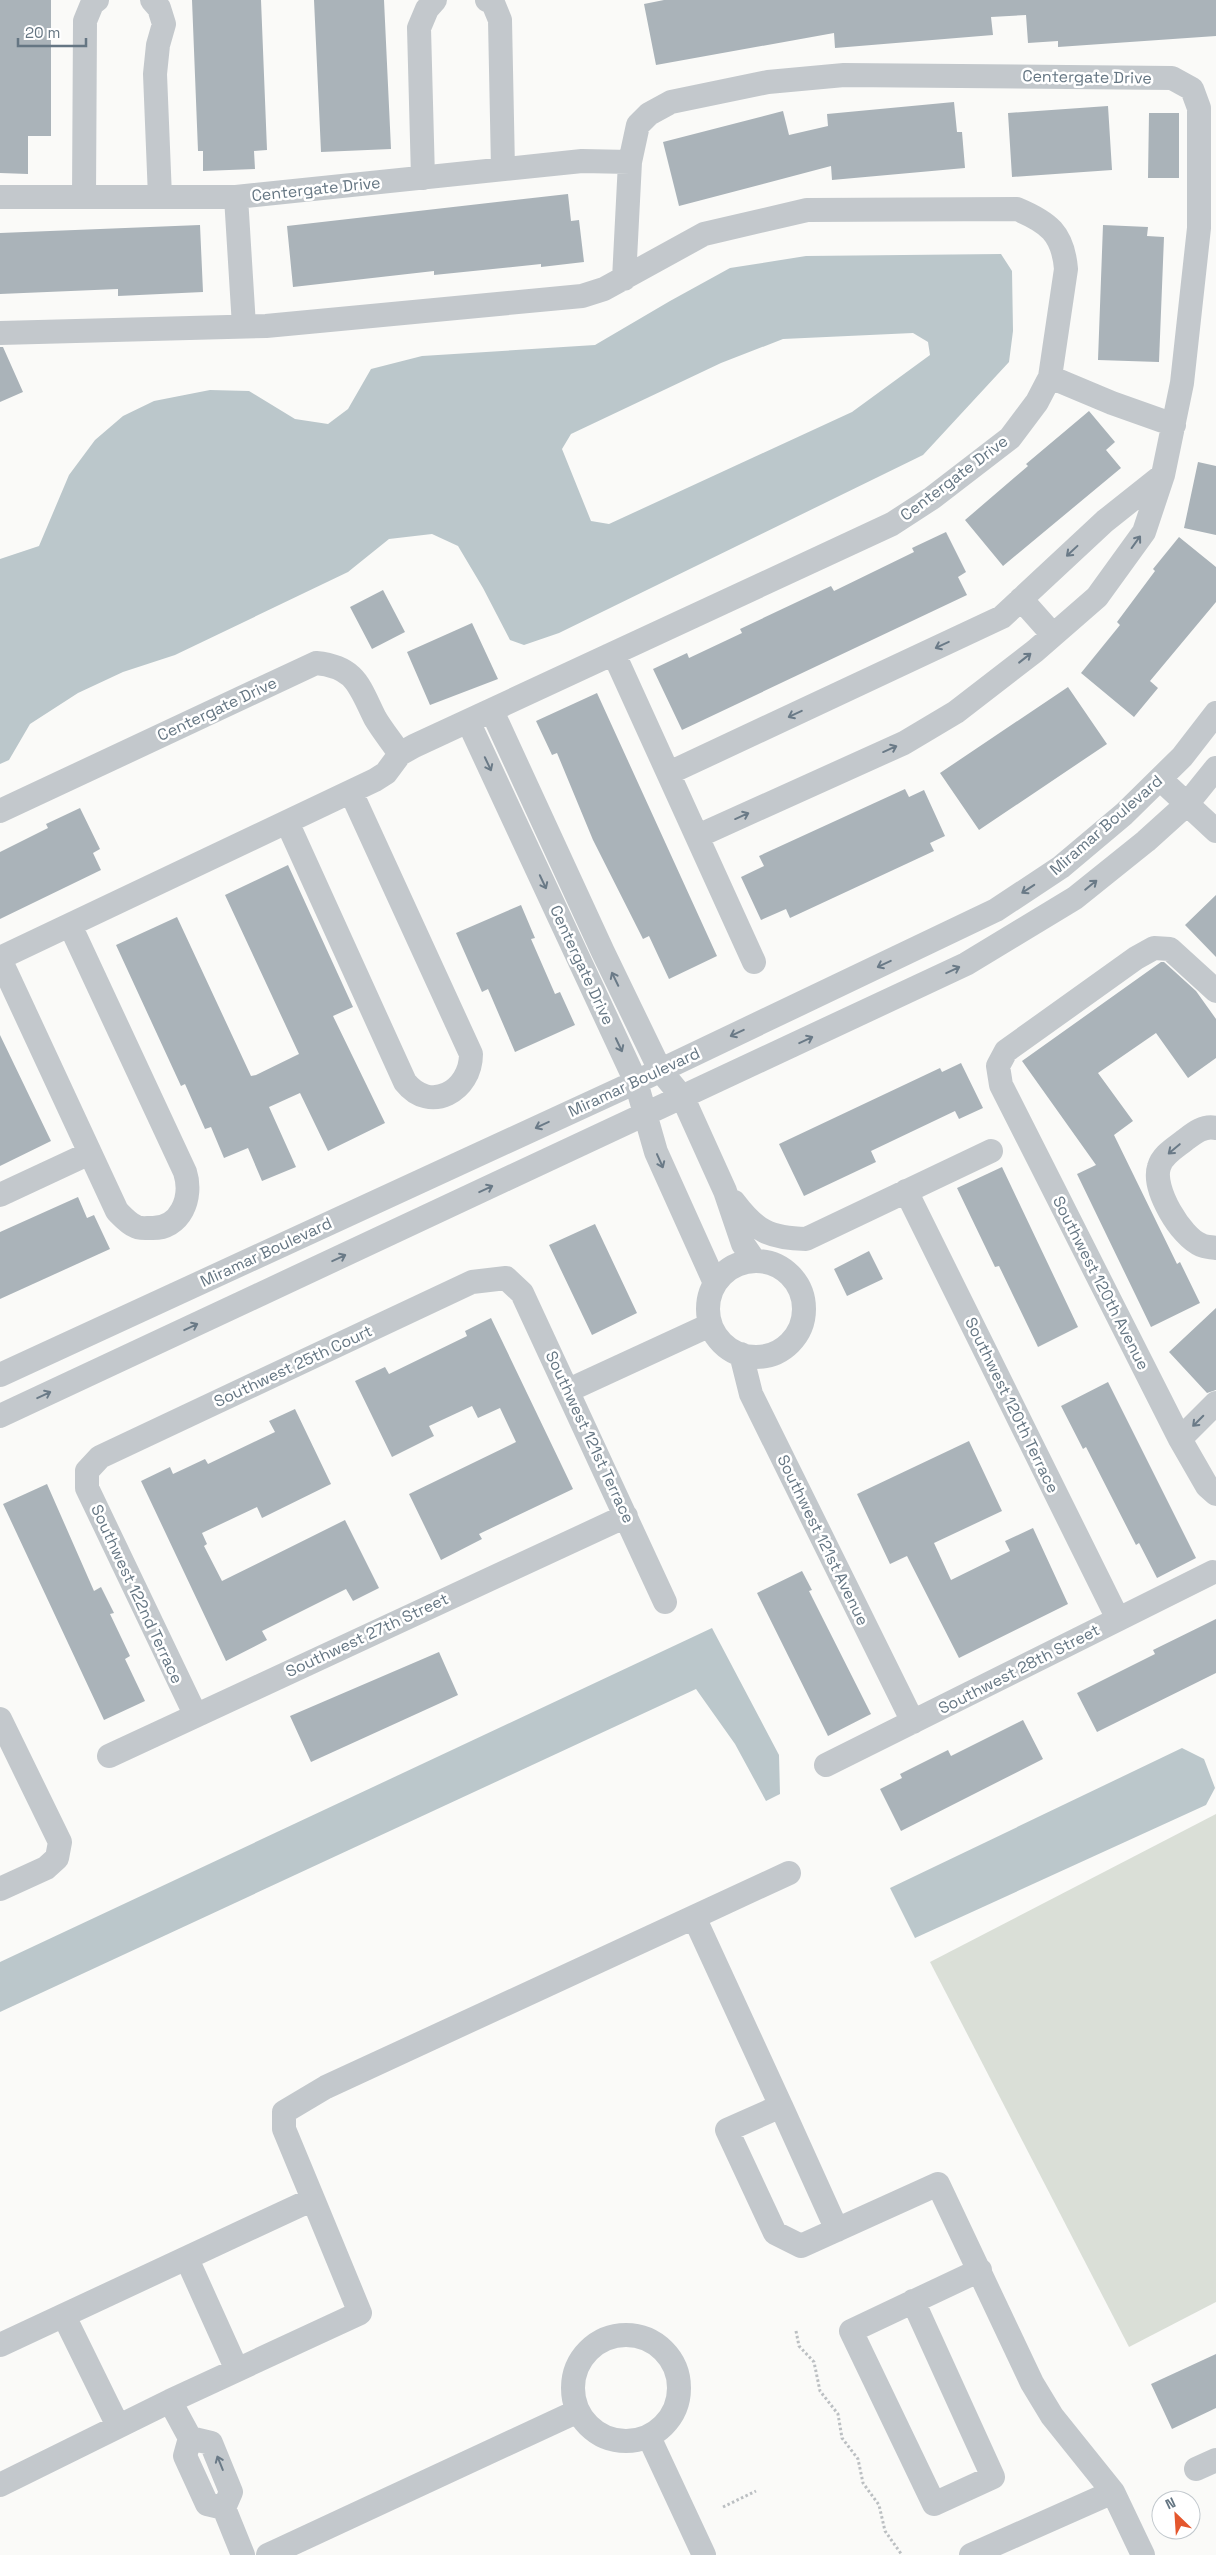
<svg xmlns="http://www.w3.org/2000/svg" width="1216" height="2555" font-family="'Space Grotesk',sans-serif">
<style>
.green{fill:#dadfd7}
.water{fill:#bbc7cb;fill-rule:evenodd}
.building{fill:#aab3b9}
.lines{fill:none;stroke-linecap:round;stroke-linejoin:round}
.path{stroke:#bbbfc2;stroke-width:3;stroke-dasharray:2.5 2.5;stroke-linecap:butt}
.minor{stroke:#c3c8cc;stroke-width:24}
.oneway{stroke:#6a7a87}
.labels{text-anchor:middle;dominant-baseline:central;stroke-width:5;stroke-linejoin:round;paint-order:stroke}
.street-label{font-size:16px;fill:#657683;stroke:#fff}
</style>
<rect width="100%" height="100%" fill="#fafaf8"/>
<path class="green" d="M1216,1814V2302L1129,2347L930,1962Z"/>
<path class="water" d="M1001,254L1012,271L1013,331L1009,362L923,455L559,633L524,645L510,640L483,588L458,546L432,534L389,539L348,572L175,655L123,672L78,693L30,724L9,760L0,764V559L39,546L69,475L95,440L123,416L154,401L210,390L249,391L295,419L328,424L348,409L371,369L422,356L595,345L670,301L730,268L806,256ZM913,333L928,342L930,355L852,412L609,524L591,521L562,449L571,434L721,363L783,339Z
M712,1628L779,1755L780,1794L766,1801L735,1744L696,1689L0,2012V1962Z
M1182,1748L1204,1759L1215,1788L1206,1805L915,1938L890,1888Z"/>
<path class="building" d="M0,0H51V136H28V174L0,173Z
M192,0H261L267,150L254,151L255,169L203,171V151H198Z
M314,0H384L391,149L321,152Z
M664,0H1216V36L1058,47V41L1028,43L1026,15L991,17L993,35L835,48L834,33L656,65L644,4Z
M954,102L957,132H962L965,168L832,180L831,166L679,206L663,142L783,111L789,135L828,126L827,114Z
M1108,106L1112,170L1012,177L1008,113Z
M1149,113H1179V178H1148Z
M568,194L571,221L579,220L584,262L541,267V264L434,275V271L293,287L287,226Z
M200,225L203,292L118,296V289L0,294V233Z
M1103,225L1148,227L1147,236L1164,237L1159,362L1098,360Z
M0,347H3L23,392L0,402Z
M1089,411L1115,442L1106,450L1121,468L1003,566L965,520L1028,466L1026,464Z
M1198,462L1216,466V535L1184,528Z
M946,532L966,572L958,577L967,595L682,730L653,669L687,653L689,658L742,633L740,629L831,586L834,591L914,552L912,548Z
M1179,537L1216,567V602L1150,681L1158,688L1134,717L1081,673L1120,625L1117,622L1155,571L1153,569Z
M383,590L405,632L372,649L350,607Z
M472,623L498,679L430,705L407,652Z
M1068,687L1107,744L979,830L940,773Z
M597,693L717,956L669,979L649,936L643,939L593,840L557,753L552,755L536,721Z
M905,789L909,797L924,790L945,836L930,843L934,851L790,918L786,909L761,920L741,877L764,866L759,856Z
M80,808L100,849L93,853L101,870L0,919V852L48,828L46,824Z
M288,865L353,1007L333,1016L385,1123L328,1151L300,1093L269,1107L296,1167L262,1181L248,1148L224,1158L211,1127L205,1129L185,1084L181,1086L116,945L177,917L251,1076L256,1075L299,1054L225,895Z
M1216,895V957L1185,925Z
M521,905L535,938L531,939L555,994L560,992L575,1025L515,1052L488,989L482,992L456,933Z
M1161,962H1164L1196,991L1216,1019V1058L1188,1078L1156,1033L1098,1073L1133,1121L1114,1135L1177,1264L1180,1262L1200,1303L1151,1327L1077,1174L1096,1165L1022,1061Z
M0,1035L51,1141L0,1166Z
M961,1063L983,1108L959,1119L955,1111L871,1151L876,1162L804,1196L779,1144L940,1068L942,1072Z
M1002,1167L1078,1327L1038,1347L999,1266L995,1267L957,1188Z
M78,1197L87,1218L94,1215L110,1249L0,1299V1232Z
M595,1224L637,1313L592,1335L549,1245Z
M869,1251L883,1279L847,1296L834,1269Z
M1216,1308V1390L1207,1393L1169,1352Z
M491,1318L573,1489L479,1534L482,1539L441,1560L409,1494L516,1442L500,1408L478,1418L472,1406L429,1426L434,1436L392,1457L355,1381L385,1367L389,1374L467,1336L465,1331Z
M1108,1382L1196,1558L1157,1578L1139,1543L1136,1545L1086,1447L1083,1449L1061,1406Z
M295,1409L331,1484L262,1518L257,1507L202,1533L207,1544L204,1546L222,1581L345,1520L379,1588L353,1601L346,1589L262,1631L267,1640L226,1661L141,1481L170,1467L173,1474L205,1459L208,1464L275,1432L269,1421Z
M969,1441L1002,1511L934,1543L951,1580L1010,1551L1005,1541L1033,1528L1068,1604L959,1658L907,1556L890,1564L857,1494Z
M47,1484L94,1591L101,1587L114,1613L110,1614L130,1656L125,1659L145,1701L104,1720L3,1504Z
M802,1571L812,1590L809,1591L871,1714L828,1736L757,1593Z
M1216,1619V1673L1097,1732L1077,1693L1155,1654L1153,1650Z
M439,1652L458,1695L311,1762L290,1716Z
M1023,1720L1043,1759L901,1831L880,1789L902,1778L900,1774L948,1750L951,1756Z
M1216,2354V2408L1172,2429L1151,2384Z"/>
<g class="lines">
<path class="path" d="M796,2331L799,2346L814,2362L820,2391L838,2414L842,2438L858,2459L863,2483L879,2505L885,2531L902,2555
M723,2507L756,2491"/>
<path class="minor" d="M152,0L159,8L164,24L158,45L155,74L160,197
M487,0L493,3L500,20L503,169
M423,178L419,28L427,9L435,0
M0,197H236L582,161L630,162
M84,197L85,21L92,4L97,0
M236,197L244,326
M624,279L630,162L638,125L649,114L671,102L768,82L844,75L1172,78L1192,89L1199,108V228L1182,383L1163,475L1144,532L1097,597L1035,651L956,712L904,743L698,836
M0,333L266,326L582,296L604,289L704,234L807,210L1017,209C1048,222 1063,233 1066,269L1050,377L1037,402L1010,438L932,498L892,524L414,746L400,754L386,773L375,780L0,958
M1050,377L1112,403L1174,425
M1021,599L1053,635
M614,654L754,962
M492,711L603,952L660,1070L683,1098L725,1191L743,1244L754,1260
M468,721L636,1082L656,1152L715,1283
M669,773L1002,617L1105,521L1163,475
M1160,779L1216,831
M0,811L316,663C356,667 359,686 375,718C382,730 392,742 400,754
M287,822L405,1082C430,1114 471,1091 471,1054L351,792
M0,959L117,1211C122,1216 128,1223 135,1226C139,1229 146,1228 150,1228C181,1230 193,1197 185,1172L70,925
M1216,991L1170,949L1154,948L1136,958L1006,1051L998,1066L1001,1085L1180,1439L1207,1486L1216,1494
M1216,1128C1204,1125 1194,1133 1185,1140C1175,1148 1162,1155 1159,1167C1152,1189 1181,1237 1201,1245C1205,1247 1211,1247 1216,1248
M906,1191L1118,1619
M0,1195L90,1153
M734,1202C756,1231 769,1238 806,1239L991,1151
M708 1309a48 48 0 1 1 96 0a48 48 0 1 1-96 0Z
M741,1354L751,1394L913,1722
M0,1375L636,1082L996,910L1061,867L1124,814L1182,757L1216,713
M569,1390L710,1325
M0,1416L966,964L1075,898L1146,841L1187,804L1216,768
M1180,1439L1216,1403
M195,1714L87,1488V1471L100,1457L472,1282L506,1278L522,1293L665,1602
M0,1719L60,1842L57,1858L46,1868L0,1889
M109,1756L626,1516
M826,1765L1213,1572
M781,2106L694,1917L789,1873
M313,2199L284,2129V2112L326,2087L694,1917
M837,2230L781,2106L727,2130L775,2233L801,2246L938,2184L1032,2383L1052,2416L1113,2492L1143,2555
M187,2259L237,2370
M913,2301L993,2477L934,2504L851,2331L980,2270
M64,2316L118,2426
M573 2388a53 53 0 1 1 106 0a53 53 0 1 1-106 0Z
M0,2345L313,2199L360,2313L170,2401L0,2485
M170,2401L190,2438
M649,2437L704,2555
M1196,2469L1216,2460
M224,2508L207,2504L185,2456L190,2438L211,2443L231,2492L224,2508L243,2555
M268,2555L578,2411
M971,2555L1113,2492"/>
</g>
<defs><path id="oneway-shaft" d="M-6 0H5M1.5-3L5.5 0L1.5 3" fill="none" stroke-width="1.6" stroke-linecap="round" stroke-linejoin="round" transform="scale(1.25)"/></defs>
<g class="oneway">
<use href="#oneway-shaft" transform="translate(1136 542) rotate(-54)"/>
<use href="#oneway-shaft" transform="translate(1072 551) rotate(137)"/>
<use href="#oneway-shaft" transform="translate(942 645) rotate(155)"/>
<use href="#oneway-shaft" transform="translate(1025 658) rotate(-38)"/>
<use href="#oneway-shaft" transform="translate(795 714) rotate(155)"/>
<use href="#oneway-shaft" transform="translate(890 749) rotate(-24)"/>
<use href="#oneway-shaft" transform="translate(488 764) rotate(65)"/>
<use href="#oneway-shaft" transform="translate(742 816) rotate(-24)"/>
<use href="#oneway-shaft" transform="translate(543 882) rotate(65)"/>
<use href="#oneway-shaft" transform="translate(1091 885) rotate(-39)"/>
<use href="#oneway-shaft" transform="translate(1028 889) rotate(147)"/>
<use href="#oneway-shaft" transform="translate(884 964) rotate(155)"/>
<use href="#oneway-shaft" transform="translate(953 970) rotate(-25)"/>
<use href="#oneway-shaft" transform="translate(615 979) rotate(-116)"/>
<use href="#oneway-shaft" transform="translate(737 1033) rotate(155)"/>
<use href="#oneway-shaft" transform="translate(806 1040) rotate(-25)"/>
<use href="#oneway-shaft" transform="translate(619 1045) rotate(65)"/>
<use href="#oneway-shaft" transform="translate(542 1125) rotate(155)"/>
<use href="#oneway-shaft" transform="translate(1174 1149) rotate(140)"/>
<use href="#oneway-shaft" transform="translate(660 1161) rotate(66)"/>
<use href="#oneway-shaft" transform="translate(486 1189) rotate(-25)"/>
<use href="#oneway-shaft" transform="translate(339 1258) rotate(-25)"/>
<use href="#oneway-shaft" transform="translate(191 1327) rotate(-25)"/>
<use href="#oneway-shaft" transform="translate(44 1395) rotate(-25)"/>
<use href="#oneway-shaft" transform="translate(1198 1421) rotate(135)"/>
<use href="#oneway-shaft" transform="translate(220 2463) rotate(-112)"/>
</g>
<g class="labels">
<g class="street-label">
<text transform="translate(1087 77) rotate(1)">Centergate Drive</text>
<text transform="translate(316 189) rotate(-6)">Centergate Drive</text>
<text transform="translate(954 478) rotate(-37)">Centergate Drive</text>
<text transform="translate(217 709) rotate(-25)">Centergate Drive</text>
<text transform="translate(1106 825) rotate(-41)">Miramar Boulevard</text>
<text transform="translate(582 965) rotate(65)">Centergate Drive</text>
<text transform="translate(634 1082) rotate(-25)">Miramar Boulevard</text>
<text transform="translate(266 1252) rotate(-25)">Miramar Boulevard</text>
<text transform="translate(1101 1283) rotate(63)">Southwest 120th Avenue</text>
<text transform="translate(293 1366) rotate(-25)">Southwest 25th Court</text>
<text transform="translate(1012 1405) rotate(64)">Southwest 120th Terrace</text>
<text transform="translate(590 1437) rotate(65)">Southwest 121st Terrace</text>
<text transform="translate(823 1540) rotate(64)">Southwest 121st Avenue</text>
<text transform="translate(137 1594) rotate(65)">Southwest 122nd Terrace</text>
<text transform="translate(367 1635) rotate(-25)">Southwest 27th Street</text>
<text transform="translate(1019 1669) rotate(-27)">Southwest 28th Street</text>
</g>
</g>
<g transform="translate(1176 2515) rotate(335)"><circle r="24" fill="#ffffff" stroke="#c1c8cd"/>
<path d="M0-4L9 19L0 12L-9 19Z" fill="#e4572e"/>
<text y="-8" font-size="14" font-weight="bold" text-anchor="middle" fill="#657683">N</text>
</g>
<path d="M18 38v8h68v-8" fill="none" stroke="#657683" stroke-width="2.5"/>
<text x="25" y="38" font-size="15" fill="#657683" stroke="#ffffff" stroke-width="4" paint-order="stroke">20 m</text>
</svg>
